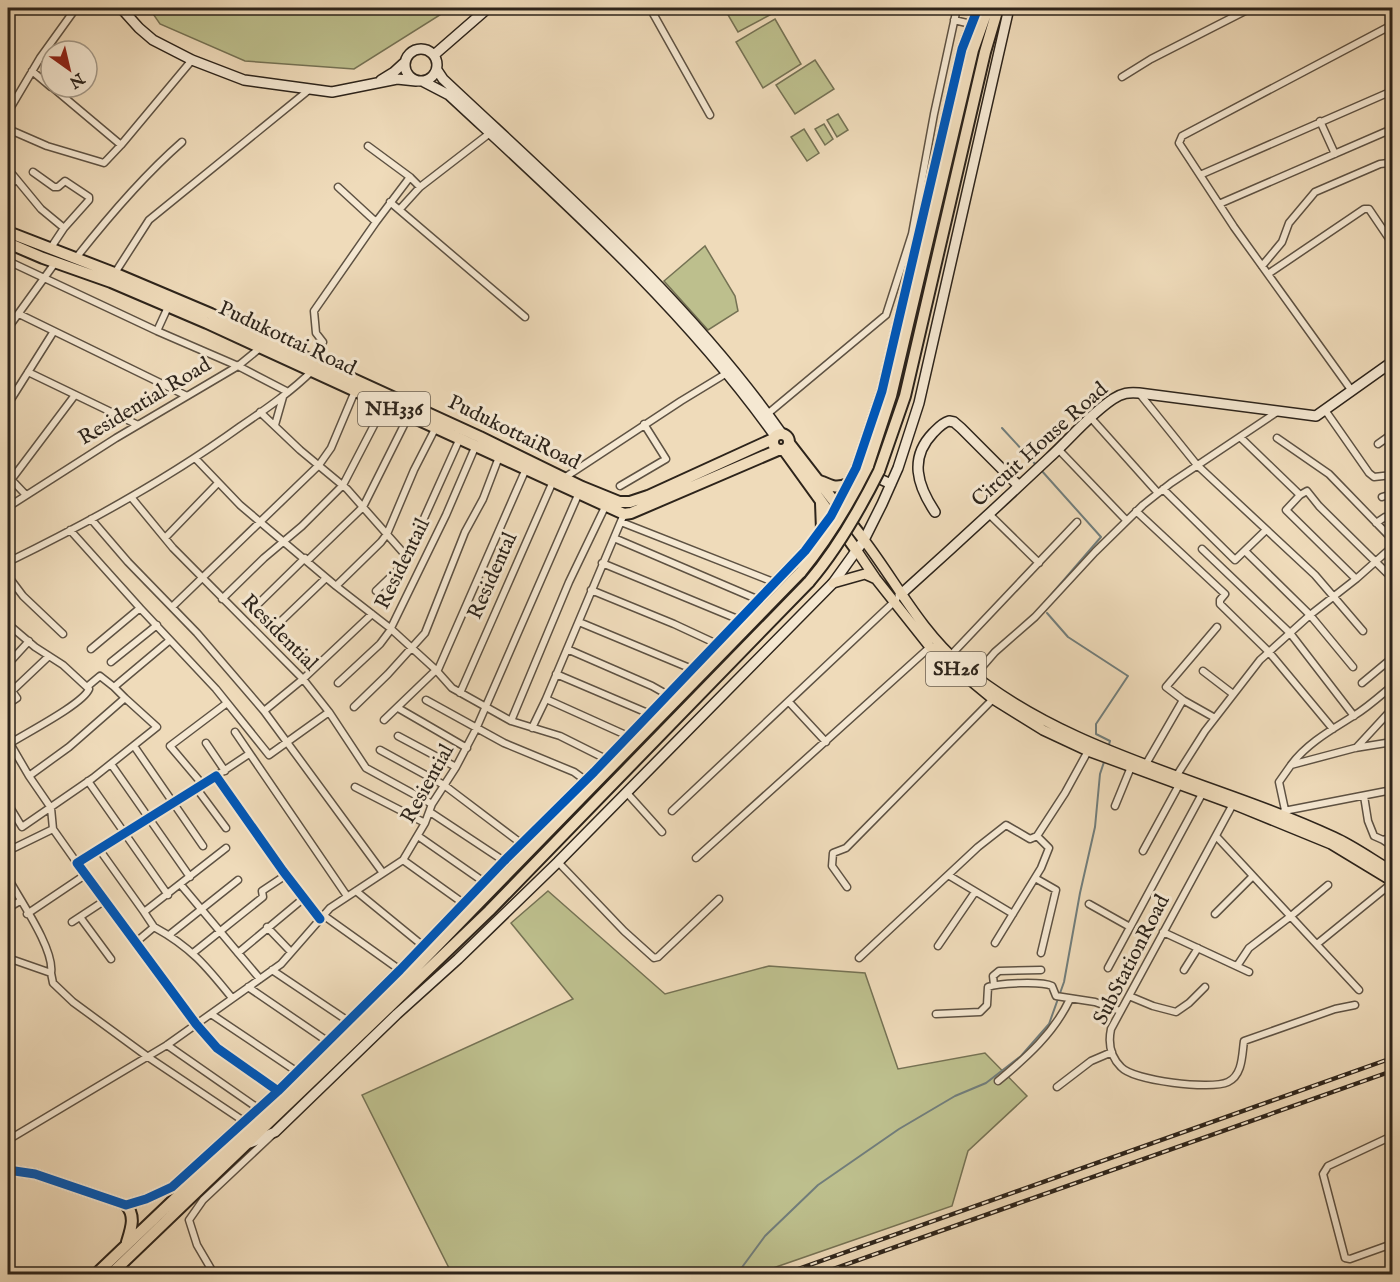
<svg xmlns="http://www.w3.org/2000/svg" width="1400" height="1282" font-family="'IM FELL English',serif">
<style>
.green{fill:#bdbf8d;stroke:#757254;stroke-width:1.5}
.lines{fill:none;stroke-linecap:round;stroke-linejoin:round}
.stream{stroke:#717d7b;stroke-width:2}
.street-casing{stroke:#5e5243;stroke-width:9}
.secondary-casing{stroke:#2d241b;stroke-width:12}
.primary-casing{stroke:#2d241b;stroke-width:12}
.highway-casing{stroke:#2d241b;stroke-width:14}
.street{stroke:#f5e8d2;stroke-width:6}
.secondary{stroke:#f5e8d2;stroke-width:9}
.primary{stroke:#efdbba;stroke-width:9}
.highway{stroke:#efdbba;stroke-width:10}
.rail-casing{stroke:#2d241b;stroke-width:4.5}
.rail{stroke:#f5e8d2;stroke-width:2;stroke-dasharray:7;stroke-linecap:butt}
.highway-bridge-casing{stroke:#2d241b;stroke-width:14;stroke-linecap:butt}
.highway-bridge{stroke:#efdbba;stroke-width:10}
.cycleway-casing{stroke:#f5e8d2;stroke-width:13}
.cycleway{stroke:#0057b8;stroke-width:9}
.labels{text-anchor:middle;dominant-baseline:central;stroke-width:6;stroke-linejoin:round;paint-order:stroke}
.shield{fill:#f5e8d2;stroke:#695f52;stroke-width:1.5}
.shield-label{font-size:20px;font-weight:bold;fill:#2d241b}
.street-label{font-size:21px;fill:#2d241b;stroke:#f5e8d2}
</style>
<rect width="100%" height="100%" fill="#efdbba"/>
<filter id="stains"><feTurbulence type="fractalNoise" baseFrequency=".00333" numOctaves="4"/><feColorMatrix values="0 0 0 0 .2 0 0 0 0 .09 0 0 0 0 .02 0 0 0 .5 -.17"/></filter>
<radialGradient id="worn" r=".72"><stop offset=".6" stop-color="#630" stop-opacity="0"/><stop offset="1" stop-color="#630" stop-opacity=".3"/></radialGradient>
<path class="green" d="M149,8H451L354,69L245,61L160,24Z
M724,8H783L738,32Z
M775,19L801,64L763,88L736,42Z
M815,60L834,89L795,114L776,85Z
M838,114L848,130L837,137L827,120Z
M824,124L833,139L825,145L815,129Z
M804,129L819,153L807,161L791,137Z
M705,246L735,296L738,311L708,330L664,281Z
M548,891L665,994L769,966L865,973L898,1069L985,1053L1027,1096L968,1151L952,1206L756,1274H452L362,1095L573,999L511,923Z"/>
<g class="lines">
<path class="stream" d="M1002,428L1037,466
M1041,470L1101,537L1044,603
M1047,613L1068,637L1128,676L1096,724V734L1110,741L1108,748
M730,1274L740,1270L765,1236L818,1185L899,1129L955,1096L986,1083L1021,1056L1049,1024L1064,982L1080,893L1095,827L1100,774L1105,759"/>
<defs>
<path id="street" d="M650,8L710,115
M954,20L971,24
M32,71L51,87
M1122,77L1151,59L1251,8
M52,87L121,145L192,60
M8,112L40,58L76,8
M1320,121L1335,154
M8,129L47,146L104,163L121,145
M368,146L410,177L420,187
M8,169L41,209L64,228
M33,172L54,187H58L65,181L89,197V200L64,228L50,249
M1200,175L1392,91
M8,185L17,180
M338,187L376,222
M390,202L525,317
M1219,204L1392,129
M400,209L420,187L490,133
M76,258C109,216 142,177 182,142
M8,261L157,331L238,366L116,438L8,507
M1262,266L1282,242L1289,223L1315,192L1380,164L1388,163L1392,170
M1268,274L1364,209H1369L1392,243
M113,276L149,220L310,89
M19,314L187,396
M8,328L55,263
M157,331L168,307
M260,348L238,366L288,392
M314,362L323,342L316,333L314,311L376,222L410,177
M28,372L138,425
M1352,391L1234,227L1179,143L1182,136L1392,25
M1139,393L1197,465L1315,575L1363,631
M8,404L54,331
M1325,410L1369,473L1374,477L1392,475
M260,412L300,450L347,489L407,557
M765,416L886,315L912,234L934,114L957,8
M1091,418L1158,493
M275,425L283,397
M1240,437L1300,495L1307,491L1319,506L1392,578
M1277,438L1329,474L1392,539
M1378,444L1392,434
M1059,450L1126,520
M195,458L240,505L336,586L390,628L436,670L452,688L511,721L560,736L606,759
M8,476L26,495
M564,478L681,401L727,373
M11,480L75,395
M620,486L666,459L644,424
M1163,489L1235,560L1266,530
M1300,495L1286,510L1356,579
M131,497L173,548L303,679L329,712L366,768L432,804
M1382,497L1392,494
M1136,511L1225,594L1220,600V604L1268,651L1333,729
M624,514L546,699L628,736
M989,514L1039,563
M91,519L128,562L197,633L264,711L383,873
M621,522L776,583
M1376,523L1385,517L1392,516
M70,530L140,608L91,649
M165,538L218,483
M614,538L759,600
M1202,549L1290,633L1354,716
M1245,551L1310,615L1353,667
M307,561L363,507L409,415
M8,562C88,523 168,479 241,426C266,409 292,391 313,370
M602,563L740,620
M8,576L23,596L63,634
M336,586L381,542L387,534L414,470L436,427
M591,590L674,624L717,644
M376,591L403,565L460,438
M222,599L264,558L302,526L343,485L385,404
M256,606L305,558
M172,607L319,465L331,448L355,391
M140,608L216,689L269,755L329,712
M579,622L692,669
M8,624L35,647L63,665L89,689C83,704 26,733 9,744
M277,625L326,578
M567,649L652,686L668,695
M950,656L1077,522
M111,662L157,625
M8,664L29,641
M1203,671L1233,694
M437,672L525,471
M556,674L650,714
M975,675L995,652L1035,617L1095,552L1143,505L1171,483L1277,412
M338,683L380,644L389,632L446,515L476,445
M1362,683L1392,658
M8,686L12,691L49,656
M88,686L100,676L114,687
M460,693L554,479
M125,698L114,687L170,640
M426,700L504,743L574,772L585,780
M1183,700L1215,718
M789,702L826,742
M8,704L17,698L12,691
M354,707L388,674L425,633L465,532L483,499L499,457
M398,708L467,748
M264,711L303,679L372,614
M384,720L436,670
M511,721L569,582L605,507
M532,728L546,699
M235,732L347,896
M398,736L456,767
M8,740L29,776L69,747L125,698L157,727L93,778L22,827L8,804
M206,743L225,771
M134,746L203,846
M1356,748L1392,709
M380,750L444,785L522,844
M111,764L190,877
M1146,764L1183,700L1166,687L1217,627
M1291,765C1307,743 1333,729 1355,715C1368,707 1380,696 1392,686
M1177,775L1205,731L1260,660L1310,615L1356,579L1392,547
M29,776L51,808L53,829
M216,776L249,754
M88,781L168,895
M203,785L170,746L227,703
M355,787L425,823
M197,789L226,828
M627,793L662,832
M1364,796L1368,821L1374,836L1383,840L1392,837
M1233,804L1111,1029C1108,1043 1110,1056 1121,1067C1134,1081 1211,1090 1228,1082C1243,1075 1242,1054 1244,1041L1335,1009L1355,1005
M1115,806L1131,767
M1285,810L1279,782L1291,765L1355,748L1392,742
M672,811L896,600
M1284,811L1392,790
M430,812L504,861
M418,836L484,882
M1216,836L1359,990
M1383,840L1392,846
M14,848L53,829L77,863
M99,849L144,912L226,848
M1143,851L1179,785
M696,858L930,647
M403,860L463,903
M558,862L624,931L654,958L658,957L719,899
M948,875L1013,914
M8,878C20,900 55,950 51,973
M1035,878L1056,890L1041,953
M181,885L260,979
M847,887L832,866L833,853L846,848L993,699
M356,891L422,945
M1089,904L1130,927
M8,908L20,901
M144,912L154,927
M27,914L85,875
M1215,914L1253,876
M323,915L400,970
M80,917L111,959
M72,922L104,901
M267,927L291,952
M1163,932L1249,972
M169,935L238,880
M135,943L154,927C191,947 207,967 232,998
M995,943L1041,868L1049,848L1037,836L1065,793L1088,751
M1317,944L1392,883
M938,946L975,892
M193,953L263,897L262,891L286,875
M238,953L304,898
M8,958L51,973L53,983L73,1002L148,1057L245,1122
M859,958L978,847L1006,825L1030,839L1037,836
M1237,966L1249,948L1291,916L1328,885
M1108,968L1202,794
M272,970L348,1021
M1184,970L1198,948
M994,985L993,976L999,971L1041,970
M248,987L327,1041
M1129,996L1153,1006L1176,1012L1189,1003L1205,987
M211,1014L296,1071
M936,1014L980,1012L987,1005L988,987C998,983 1042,981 1052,986L1056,996L1095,1002L1120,1011
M167,1045L259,1109
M998,1081C1027,1057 1054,1033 1070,999
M1057,1087L1091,1061L1112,1052
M278,1091L217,1048L196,1024L77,863L216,776L283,871L320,919
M1392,1136L1328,1166L1323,1174L1345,1258L1350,1259L1392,1244
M8,1140L167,1045L281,964L330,908L403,860L425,823L432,804L456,767L476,729L578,495
M214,1274L197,1245L189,1220L203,1200L271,1136"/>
<path id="secondary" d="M121,8L139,28L153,40L192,60L244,80L332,92L397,79L416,81
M405 65a16 16 0 1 1 32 0a16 16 0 1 1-32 0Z
M434,55L488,8
M437,70L443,79C562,191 687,299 782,434
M381,80L394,72L405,62
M424,82L449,95C563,201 684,308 775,436
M858,469L891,484
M935,512C917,485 909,458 933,433C938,428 942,423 949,421L954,422L961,428L1019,486
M900,595C950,550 1000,504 1049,458C1070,439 1089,415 1113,399C1122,393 1129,392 1139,393L1316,416L1392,362
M8,1135V1141
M250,1143L275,1132L397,1014L458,959L558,862L833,583L864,540L882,504L898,468L919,403L1009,8
M8,1170L35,1174L126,1205L146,1199L172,1187L278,1091L400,970L504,861L594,772L805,551L831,516L856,468L882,391L962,49L978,8"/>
<path id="primary" d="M864,540C896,582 920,630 961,665C1068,755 1209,779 1334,837C1354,846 1373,860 1392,871
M857,551L876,579L930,647L993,699L1043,730L1088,751L1233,804L1331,844L1392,881
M833,583L865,574L876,579"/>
<path id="highway" d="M8,232L114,273L211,314L480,437L582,487L619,502H630L648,496L773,439
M8,243L43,258L111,282L207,323L624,514L631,513L778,450
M773 442a8 8 0 1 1 16 0a8 8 0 1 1-16 0Z
M789,443L864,540
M784,450L857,551
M868,466L891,396L973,50L988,8
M879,471L905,396L985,52L998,8
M820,481C831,486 836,489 848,484
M821,503L822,530
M126,1205C136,1216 131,1229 127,1242
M96,1274L393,991L801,572
M111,1274L489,911L809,582"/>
</defs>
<use href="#street" class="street-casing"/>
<use href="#secondary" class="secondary-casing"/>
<use href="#primary" class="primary-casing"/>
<use href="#highway" class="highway-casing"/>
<use href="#street" class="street"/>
<use href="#secondary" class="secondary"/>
<use href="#primary" class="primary"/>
<use href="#highway" class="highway"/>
<defs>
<path id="rail" d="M784,1274L1392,1058
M819,1274L1392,1071"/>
</defs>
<use href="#rail" class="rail-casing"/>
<use href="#rail" class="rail"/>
<defs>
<path id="highway-bridge" d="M801,572C828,539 849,504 868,466
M809,582C838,548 859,511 879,471"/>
</defs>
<use href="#highway-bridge" class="highway-bridge-casing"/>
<use href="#highway-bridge" class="highway-bridge"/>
<defs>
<path id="cycleway" d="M278,1091L217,1048L196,1024L77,863L216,776L283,871L320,919
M8,1170L35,1174L126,1205L146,1199L172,1187L278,1091L400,970L504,861L594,772L805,551L831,516L856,468L882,391L962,49L978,8"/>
</defs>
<use href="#cycleway" class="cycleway-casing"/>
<use href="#cycleway" class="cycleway"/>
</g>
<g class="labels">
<g class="shield">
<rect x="358" y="392" width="72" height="34" rx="4.5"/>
<rect x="926" y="652" width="60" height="34" rx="4.5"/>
</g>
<g class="shield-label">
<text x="394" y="409">NH336</text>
<text x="956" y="669">SH26</text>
</g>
<g class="street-label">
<text transform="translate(287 339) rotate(25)">Pudukottai Road</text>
<text transform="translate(145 402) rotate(-31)">Residential Road</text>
<text transform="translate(514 433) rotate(26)">PudukottaiRoad</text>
<text transform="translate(1040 445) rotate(-42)">Circuit House Road</text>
<text transform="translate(403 564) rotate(-64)">Residentail</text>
<text transform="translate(493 576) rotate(-66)">Residental</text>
<text transform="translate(279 633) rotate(45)">Residential</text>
<text transform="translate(428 784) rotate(-61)">Resiential</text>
<text transform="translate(1132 960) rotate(-63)">SubStationRoad</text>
</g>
</g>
<rect width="1400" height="1282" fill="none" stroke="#efdbba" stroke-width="30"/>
<rect x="9" y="9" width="1382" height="1264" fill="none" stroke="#2d241b" stroke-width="3"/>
<rect x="15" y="15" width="1370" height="1252" fill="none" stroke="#2d241b" stroke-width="1.5"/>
<g transform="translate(69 69) rotate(146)"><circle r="28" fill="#f5e8d2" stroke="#a59a89" stroke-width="1.5"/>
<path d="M0-4.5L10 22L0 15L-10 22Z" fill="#8f2418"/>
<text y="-9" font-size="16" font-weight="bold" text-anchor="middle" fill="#2d241b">N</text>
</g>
<rect width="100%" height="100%" filter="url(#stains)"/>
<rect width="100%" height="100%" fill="url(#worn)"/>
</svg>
